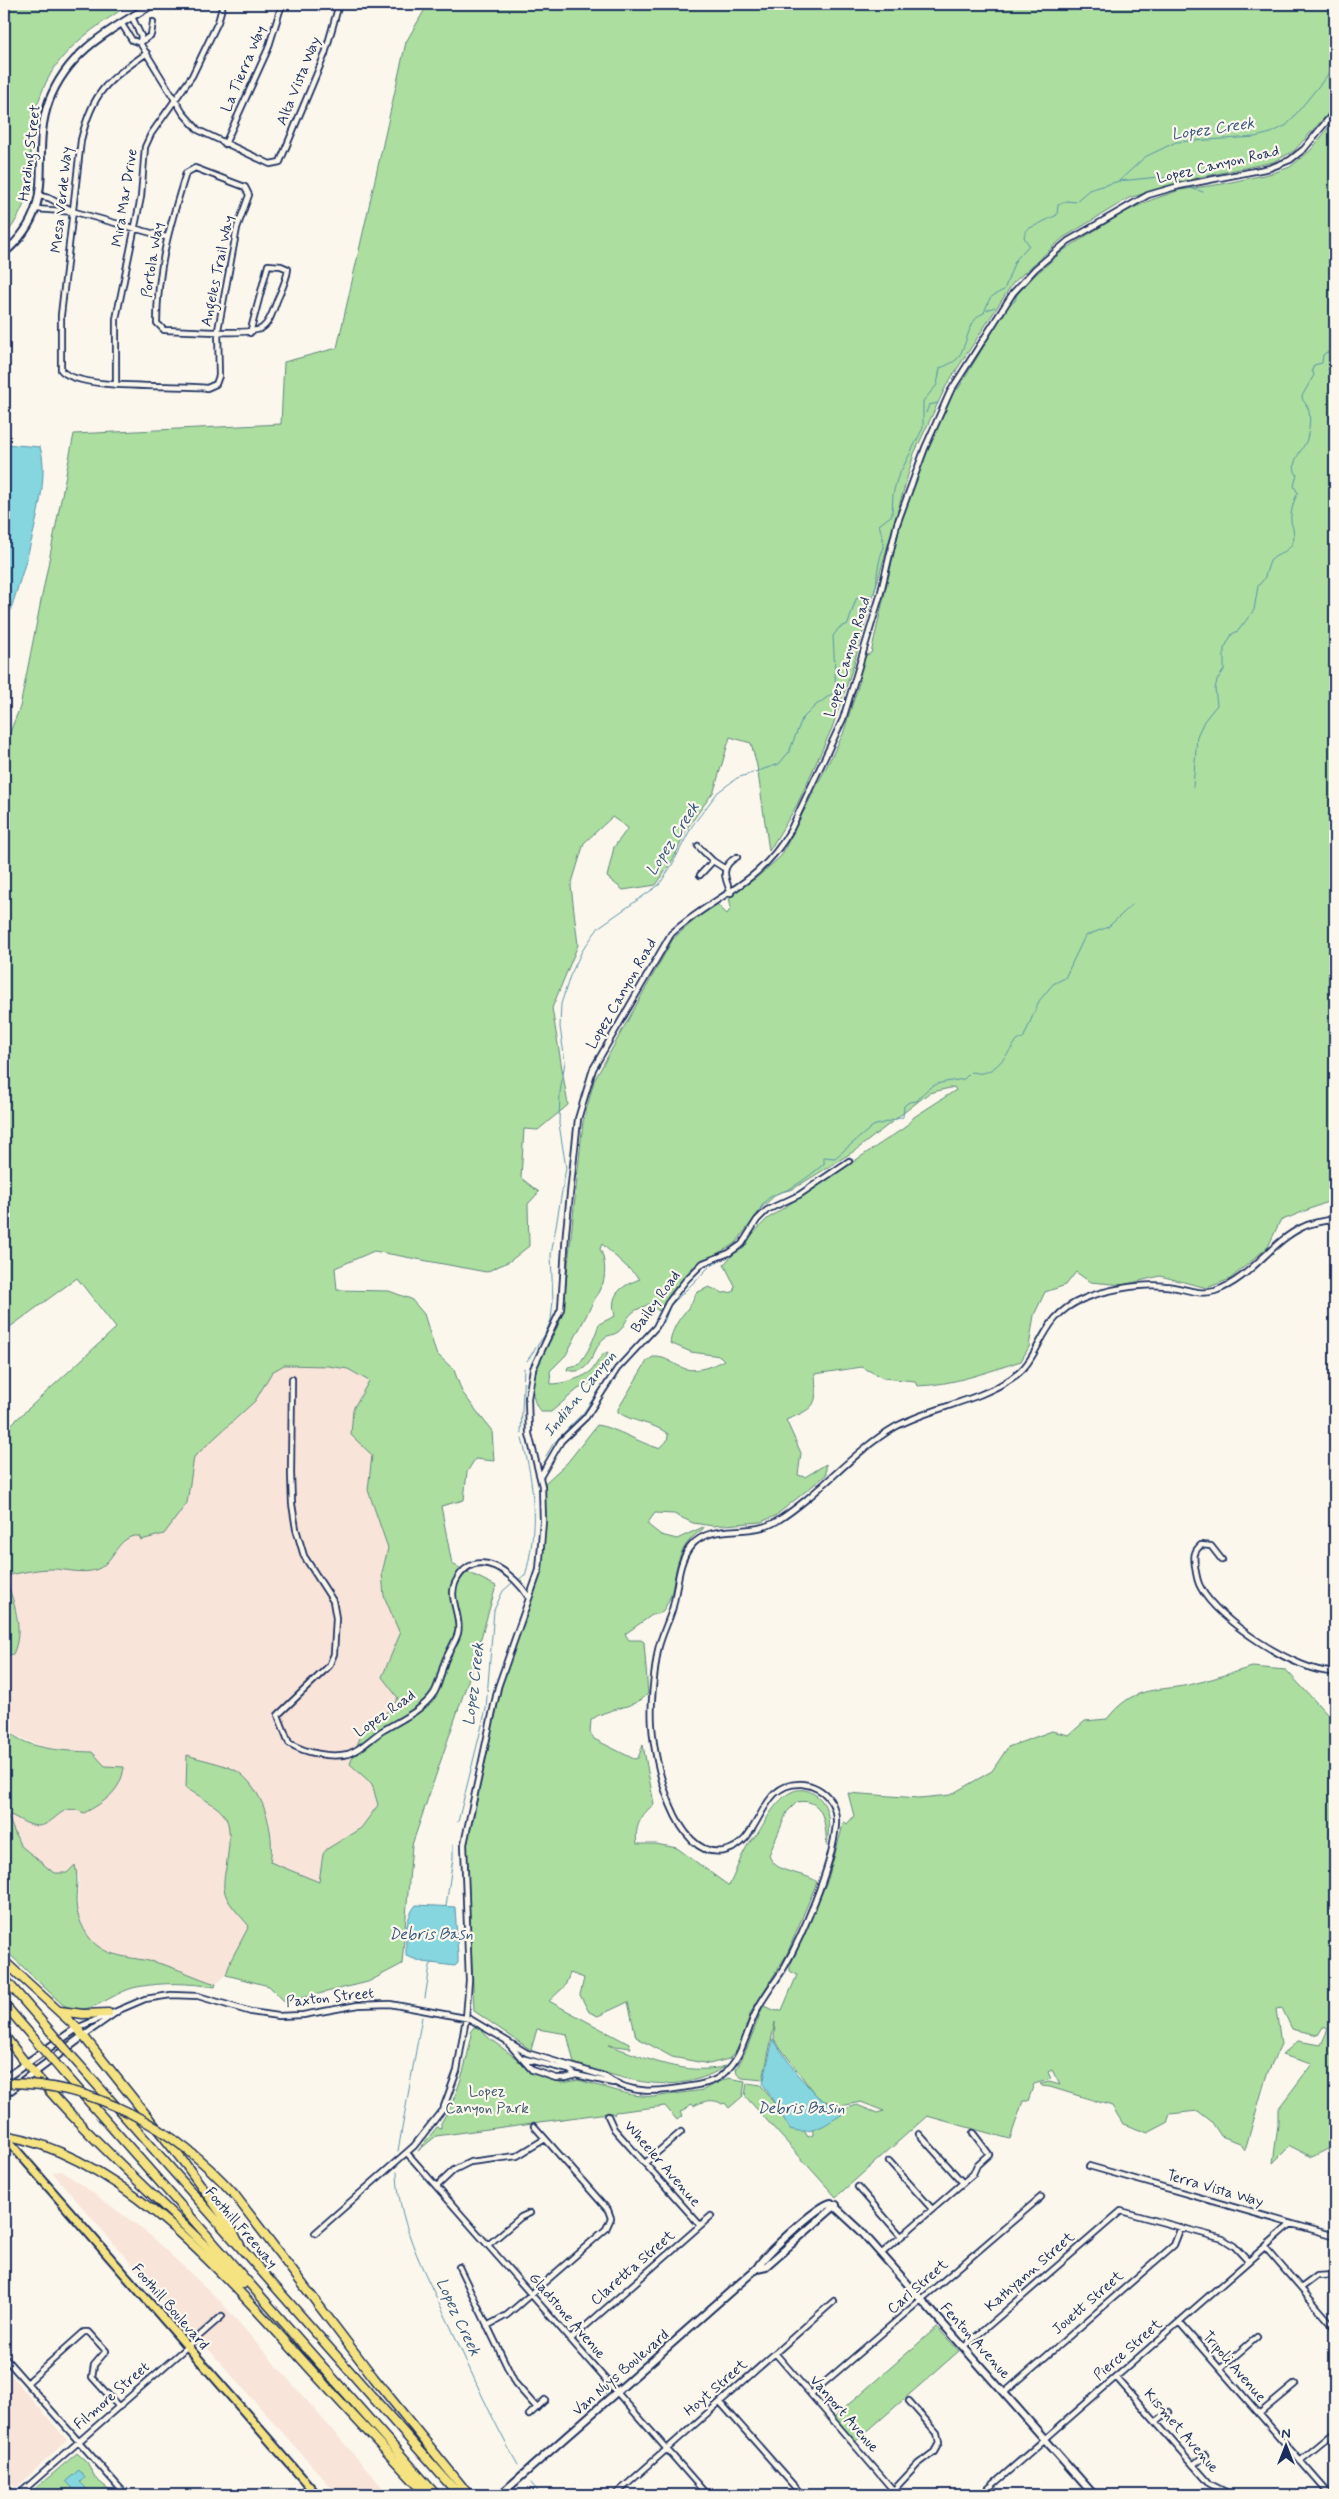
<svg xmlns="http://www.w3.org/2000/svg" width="1339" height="2499" font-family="Mynerve,sans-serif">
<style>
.built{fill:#f8e4d9}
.green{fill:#abde9f;stroke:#63867e}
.water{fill:#85d6de;stroke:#5b93ab}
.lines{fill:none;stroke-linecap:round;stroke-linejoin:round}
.stream{stroke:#5b93ab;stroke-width:1}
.street-casing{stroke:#1b2f5e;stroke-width:8}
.secondary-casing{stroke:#1b2f5e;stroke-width:10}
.primary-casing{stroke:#1b2f5e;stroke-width:11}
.highway-casing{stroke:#1b2f5e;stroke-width:11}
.street{stroke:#fbf7ec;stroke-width:4.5}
.secondary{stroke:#fbf7ec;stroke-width:6}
.primary{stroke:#f5e382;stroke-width:7}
.highway{stroke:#f5e382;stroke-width:8}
.highway-bridge-casing{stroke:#1b2f5e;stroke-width:11;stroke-linecap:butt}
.highway-bridge{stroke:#f5e382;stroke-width:8}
.labels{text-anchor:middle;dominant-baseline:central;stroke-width:4.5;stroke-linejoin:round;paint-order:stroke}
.street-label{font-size:15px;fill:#1b2f5e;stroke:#fbf7ec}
.park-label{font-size:15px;fill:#3f5b6e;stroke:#fbf7ec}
.water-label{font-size:16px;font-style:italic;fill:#36597e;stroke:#fbf7ec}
</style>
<rect width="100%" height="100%" fill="#fbf7ec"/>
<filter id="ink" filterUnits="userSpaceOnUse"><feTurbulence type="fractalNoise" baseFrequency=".02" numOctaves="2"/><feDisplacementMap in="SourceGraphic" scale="10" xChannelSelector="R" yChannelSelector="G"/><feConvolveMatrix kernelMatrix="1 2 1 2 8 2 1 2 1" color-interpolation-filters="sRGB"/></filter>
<g filter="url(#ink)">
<path class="built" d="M284,1365L328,1366L348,1369L369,1381L353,1409L372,1455L368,1490L388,1548L382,1573L384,1596L400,1634L382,1677L398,1698L391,1708L361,1735L350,1764L372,1784L378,1805L361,1828L327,1849L323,1854L319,1882L270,1862L273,1847L270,1823L259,1796L186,1788L223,1811L230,1822L229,1901L249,1926L231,1960L226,1975L216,1984L158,1963L120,1957L99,1948L90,1940L77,1914L79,1876L71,1871L62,1874L54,1873L20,1845L8,1816L11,1814L26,1823L44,1824L64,1810H78L124,1767L105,1766L92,1752L46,1748L9,1733L4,1726V1657L13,1654L16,1647L18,1614L5,1576L36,1569H100L126,1539L133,1535L139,1536L187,1503L194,1457L255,1401L272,1372Z
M62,2171L144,2230L220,2301L389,2495H338L203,2343L180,2320L52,2172Z
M4,2367L67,2440L16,2488L4,2477Z"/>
<path class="green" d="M4,4H130C72,42 39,65 31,140C29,154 32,168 30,182C27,202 17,222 4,237Z
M428,4H1335V106L1294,151L1273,162L1197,178L1129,198L1063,238L1013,283L946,386L914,454L852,670L832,728L797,805L769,851L757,766L751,743L730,737L714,791L688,827L674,858L656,885L623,890L607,877L614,847L628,828L612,817L584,843L571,886L578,945L552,1008L568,1105L538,1130L524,1129L521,1178L539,1192L528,1204L529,1246L510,1261L486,1272L374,1251L335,1268L337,1290L389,1291L411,1299L424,1314L436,1353L454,1370L462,1392L492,1431L494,1461L475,1459L467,1472L464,1500L441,1506L452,1564L496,1586L472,1669L412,1845L402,1964L368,1982L285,2002L269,1986L226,1975L231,1960L249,1926C241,1916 225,1902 224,1888C223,1880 226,1869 227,1861C234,1811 226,1813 186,1788L187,1755C202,1760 221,1763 235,1770C263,1786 276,1833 270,1862L319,1882L323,1854L327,1849L361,1828L378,1805L372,1784L350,1764L361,1735L391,1708L398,1698L382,1677L400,1634L384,1596L382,1573L388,1548L368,1490L372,1455L351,1435L353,1409L369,1381L348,1369L328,1366L284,1365L272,1372L255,1401L194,1457L187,1503L164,1534L141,1540L139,1536C118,1534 114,1562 98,1569C84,1575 66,1569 52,1569C36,1569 20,1573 5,1576C13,1600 25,1629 13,1654L4,1657V1431L116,1328L77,1278L10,1327H4V747L20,707L74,434L281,424L284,362L337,348L406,42Z
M1335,119V1199L1280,1221L1268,1247L1230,1279L1207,1288L1160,1276L1123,1285L1090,1282L1076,1272L1066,1285L1045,1292L1034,1315L1029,1347L1021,1361C987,1372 953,1385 917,1386L915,1381L883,1378L862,1367L815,1374C817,1405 818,1407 786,1420L801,1453L798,1475L805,1477L826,1464V1475L775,1516L761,1522L713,1526L693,1523L674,1514L655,1513L647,1524L661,1535L677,1539L703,1527V1529C664,1555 684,1585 661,1613L652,1615L625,1634L629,1640H641L644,1642L648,1694C633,1710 607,1707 591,1720L590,1732L594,1739L634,1759L638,1758L643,1745L654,1804C641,1815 634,1827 637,1844H656L677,1848L729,1886C735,1874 739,1860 746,1848C749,1842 754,1838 758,1833C769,1815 789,1774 817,1796C832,1808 829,1829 827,1846C825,1825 825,1797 797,1802L787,1812L769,1855C775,1875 804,1871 817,1882L787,1954L751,2012L739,2048L729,2059L709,2064L672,2057L636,2037L628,2002L598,2016L589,2012L580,1995L584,1978L570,1973L565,1986L549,2001L629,2044L631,2048L608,2045C647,2058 685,2077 726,2066C676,2098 627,2080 574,2063L567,2034L537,2029L531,2050L474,2011L467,1846L503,1681L542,1571L545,1483L567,1463L597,1425C619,1429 637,1442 658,1448C665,1444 668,1442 668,1434C653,1422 633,1423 618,1412V1409L647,1361L653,1357C667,1356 673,1365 686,1369C698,1372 713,1366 724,1360L720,1356L691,1352L670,1343C674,1317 690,1312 696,1293L709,1287L723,1293L733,1292L735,1286L724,1264L767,1219L904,1128L914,1117L956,1090L954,1087L929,1093L856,1150L793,1189L778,1193L763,1206L736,1243L692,1268L671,1292L659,1311L649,1304C644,1307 636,1309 632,1313C626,1318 624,1328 618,1332C614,1335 608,1335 604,1338C591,1350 592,1377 567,1370L568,1367L578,1365C588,1353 594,1339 599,1324L615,1316C609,1294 621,1286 640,1279L602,1244L600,1249C605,1258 606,1273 603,1283L566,1355L550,1371L551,1384C562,1384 580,1379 590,1372C597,1366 599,1354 608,1352L599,1374L591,1383L578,1389L551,1412H541C516,1383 555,1342 563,1312L583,1122L594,1081L673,939L699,916L717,904L727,914L731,908L729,897L755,879L781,856L843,734L860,680L859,672L863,657L871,653L904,509L924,455L954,390L958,389L1011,301L1034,276L1064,250L1124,212L1151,200L1180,190L1222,184L1273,173L1290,167L1311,150Z
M1252,1667L1286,1670L1328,1715L1335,1718V2147L1330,2148L1312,2157L1290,2146L1273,2163L1278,2125V2109L1312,2064L1282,2055L1298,2041L1321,2045L1328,2029L1323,2027L1318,2035L1292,2029L1282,2008L1276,2009L1281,2044L1267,2074L1245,2150L1240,2143L1221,2136L1211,2121L1198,2111L1170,2114L1167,2123L1148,2133L1123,2124L1112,2106L1050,2087L1042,2086L1040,2084L1049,2082L1060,2085L1052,2070L1048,2072L1051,2079L1034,2084L1028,2101H1023L1010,2139L927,2116L836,2197L745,2096L747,2083L761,2085L788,2123L802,2127L808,2137L813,2135L812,2120L857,2105L877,2113L884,2111L861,2102L826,2109L828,2102L819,2100L774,2039L775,2022L763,2080L742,2078L737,2074L736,2070L747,2048L763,2006L777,2011L782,2010L797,1975L790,1971V1966L828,1879L844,1821L847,1824L854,1816L848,1793L919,1798L950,1795L992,1771L1008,1747L1052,1731L1069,1735L1085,1721L1107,1719C1133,1686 1152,1692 1189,1685C1210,1680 1231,1673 1252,1667Z
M4,1726C21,1750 65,1751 92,1752L105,1766L124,1767C121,1791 105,1802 84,1813C60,1800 56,1826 37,1826C27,1825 19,1819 11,1815L8,1817L20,1845L54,1873H67L75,1865C80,1882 73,1899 78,1915C93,1960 120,1954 158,1963C177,1968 197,1978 216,1984L215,1987C188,1983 164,1982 137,1987C110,1992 89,2021 62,2004L4,1949Z
M474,2027L479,2028L490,2039L520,2061L527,2070L562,2083L578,2080L632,2095L653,2097L703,2090L728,2078L745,2081L743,2096L729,2108L725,2103L722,2104C714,2098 702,2101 694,2106L691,2104L685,2110L680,2112L682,2116L677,2120L665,2106L615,2112L614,2115L612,2113L600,2114L436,2136L418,2151L437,2127L441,2128V2123C459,2095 465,2066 472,2035L470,2032Z
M937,2327L959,2351L855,2442L834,2417Z
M77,2453L87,2462L96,2479L116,2495H28Z"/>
<path class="water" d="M4,444L40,447C54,487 17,588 4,631Z
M416,1905L455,1907L458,1956V1963L455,1966L423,1962L406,1956C406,1939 404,1919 416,1905Z
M773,2039L797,2074L817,2096L843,2114C824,2125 812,2136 790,2129L763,2084Z
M79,2470L85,2477L80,2482L88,2490L83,2495H79L66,2481Z"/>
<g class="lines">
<path class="stream" d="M1120,181L1159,177L1178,181
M1190,188L1203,192
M1012,303L1015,301L1017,294
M987,310L995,307
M956,390L960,382
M926,413L929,405L938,403
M1193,787L1197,736L1204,721L1217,705L1215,689L1217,680L1224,670V649L1232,634L1238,631L1254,610L1258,586L1264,579L1270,561C1275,555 1285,553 1290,547C1297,538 1293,530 1291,521C1290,513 1294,499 1298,493L1294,486L1297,475C1289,463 1301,452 1306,442C1309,433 1312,414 1307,406C1305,402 1302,401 1302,396L1314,375L1312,370L1314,365L1322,363L1323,355L1327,352L1334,356L1329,348L1335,338
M758,1215C765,1191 780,1196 796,1185C806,1179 815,1171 824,1164V1157L835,1158L873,1126L903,1117L904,1106L909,1102L917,1101C931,1081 942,1083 964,1079L971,1072C975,1072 979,1074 982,1073C996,1072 1011,1050 1017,1040L1023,1039L1039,1001L1053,984L1065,978L1085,936L1108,927L1132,905
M646,1341L664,1322L670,1306L711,1265L744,1248L755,1227
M527,1361L544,1336L551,1320L553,1301L551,1255L566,1168L559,1124L560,1092L565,1062L560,1027L561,1004L570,976L582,951L599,927L659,885L672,865L692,826L718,792L737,778L779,764L789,752L802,719L815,706L836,691L833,636L839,628L848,624L856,599L873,595C878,585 876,578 878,568C882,546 887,548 879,525L892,515L893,494L897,479L923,428V401L937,385L940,368C945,366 953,363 957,359C968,346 967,319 984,313C990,298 987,298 1004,290L1015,261L1029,245L1024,237L1026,230L1057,215L1058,205L1067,201L1075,202L1089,190L1119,181L1145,157L1176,142L1255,137L1271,133L1287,125L1335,66
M521,1433L524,1368
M546,1456L553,1444L584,1412L618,1363L633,1348
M519,1579L525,1576C538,1531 535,1484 522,1439
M458,1822L486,1709L494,1610L503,1591L512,1583
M446,1906L453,1858V1845
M425,1998L430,1966L432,1963
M398,2151L422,2017
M397,2172C398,2229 429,2280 453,2332C473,2376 493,2422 518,2465
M531,2483L541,2495"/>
<defs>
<path id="street" d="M132,17L141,36L140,43L183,113L198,130L270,164L280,162L282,157L325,54L339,4
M121,23L132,40L140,43
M140,43L151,35L153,22
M147,53C107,81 93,91 81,140L61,315V370C79,391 177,384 207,388L216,384L219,376L218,330L237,228L249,195L245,187L195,168L186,173C170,224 157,269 157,323L164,330C181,330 252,336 262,328C271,322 274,307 278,298C282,289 287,279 288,269L281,266L268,265L250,333
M225,144L268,49L282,4
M40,196L49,198L73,211
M36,209L75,212L166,237
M116,385V319L141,197L145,147L151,134L192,76L218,22L223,4
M698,846L713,861L724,868
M700,875L713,861
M731,893C724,877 720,866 737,857
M292,1379L291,1473L292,1504L296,1529L304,1556L333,1601L336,1618L334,1654L329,1666L278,1715L289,1743C305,1753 330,1758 348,1754C361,1750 371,1738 382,1731C400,1720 422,1711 434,1693C440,1683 441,1671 445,1661C449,1651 455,1643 458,1633C462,1616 447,1598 456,1581C476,1543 515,1574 529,1598
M540,1477L561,1441L586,1417L617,1369L656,1327L668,1303L686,1280L703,1263L729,1253L742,1244L757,1220L767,1210L799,1195L849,1161
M1222,1560L1211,1546L1201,1545C1193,1552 1194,1557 1195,1566C1196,1574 1197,1582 1201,1588C1217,1620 1299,1674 1335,1672
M77,2028L145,1999L171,1995L198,1996L251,2012L278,2016L303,2015L358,2005L390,2004L470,2019L527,2053L604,2076C631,2096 661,2092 692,2086C703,2084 715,2082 723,2074C744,2057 746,2030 758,2008C766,1993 777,1980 785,1966C803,1934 831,1868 835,1832C837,1821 837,1810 830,1800C824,1791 813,1785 802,1784C757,1781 763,1844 724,1851C675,1860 654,1761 652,1725C650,1701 654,1674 658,1650C661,1636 668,1623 672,1610C678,1590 677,1562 691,1546C712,1521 751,1538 777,1521C820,1494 852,1452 895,1427C932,1407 977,1402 1012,1378C1043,1358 1038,1317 1083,1299C1104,1290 1142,1283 1165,1286C1182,1287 1197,1296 1215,1291C1251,1279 1270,1242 1303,1227C1313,1222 1325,1221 1335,1219
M83,2036L117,2012
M507,2042L532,2070L556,2078H566L576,2075L613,2083
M521,2058L569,2070L576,2075
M608,2116L614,2129L700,2225
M919,2134L963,2183
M407,2153L707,2495
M889,2161L932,2209
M645,2163L681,2132
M1089,2166L1335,2236
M437,2186L454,2170L470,2162L517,2156L545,2139
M858,2187L901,2236
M315,2233L414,2146L443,2109L457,2071L466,2018L469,1980L464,1844L498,1687L539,1570L543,1521L542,1486L529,1434L528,1398L533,1369L561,1309L566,1232L578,1119L593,1069L671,934C715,894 758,887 790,831L843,719L880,596L897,524L925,448L950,392L1013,293L1035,269L1068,241L1148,195L1179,186L1270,168L1290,160L1304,149L1335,111
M488,2245L521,2217L530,2213
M1265,2247L1335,2328
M881,2254L973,2174L977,2165L989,2154L973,2133
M459,2267L515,2383L537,2408
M1301,2288L1317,2276L1335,2275
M1179,2322L1330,2495
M487,2326L507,2315L606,2229L611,2218L608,2210L534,2126
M571,2339L711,2216
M964,2347L1121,2211L1223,2239L1234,2246L1248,2261
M775,2353L894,2491
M4,2357L126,2495
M1220,2369L1257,2337
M1116,2377L1210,2484L1232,2495
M27,2383L84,2332H89L106,2351L94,2365L92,2377L119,2407
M1004,2393L1174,2245L1181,2227
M811,2394L1041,2197
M720,2402L802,2495
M1259,2414L1295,2384
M529,2415L545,2400
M1157,2422L1169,2412
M1300,2461L1335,2432
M1193,2465L1205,2455
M4,2486L12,2495
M18,2495L222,2316
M615,2495L834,2301
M889,2495L918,2464L934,2452L939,2443L937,2433L909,2401
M981,2495L1291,2224"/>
<path id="secondary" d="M4,253C62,204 28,158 49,101C68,51 110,30 153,4
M4,2079L77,2028
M4,2095L83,2036
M757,2268L766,2266L836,2205
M500,2495L757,2268C764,2255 817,2206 831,2203L860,2230L1094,2495"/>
<path id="primary" d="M4,2136L317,2495"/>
<path id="highway" d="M4,1961L77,2028L186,2165L229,2224L240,2245
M4,1978L50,2031
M4,2004L35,2040
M60,2011L83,2014L108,2013
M4,2035C72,2128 164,2201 243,2284
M75,2060L459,2495
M62,2071L436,2495
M4,2135C120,2155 220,2270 296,2353C339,2401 383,2448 427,2495
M234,2194L374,2378L469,2495"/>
</defs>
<use href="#street" class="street-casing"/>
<use href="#secondary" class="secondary-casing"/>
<use href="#primary" class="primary-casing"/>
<use href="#highway" class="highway-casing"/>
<use href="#street" class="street"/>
<use href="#secondary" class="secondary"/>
<use href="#primary" class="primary"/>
<use href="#highway" class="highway"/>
<defs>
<path id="highway-bridge" d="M50,2031L75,2060
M35,2040L62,2071
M4,2083C94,2082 175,2128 234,2194"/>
</defs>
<use href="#highway-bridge" class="highway-bridge-casing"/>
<use href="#highway-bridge" class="highway-bridge"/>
</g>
</g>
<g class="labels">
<g class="street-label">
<text transform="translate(244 69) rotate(-67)">La Tierra Way</text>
<text transform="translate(299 81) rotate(-68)">Alta Vista Way</text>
<text transform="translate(30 153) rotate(-83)">Harding Street</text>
<text transform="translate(1218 165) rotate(-13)">Lopez Canyon Road</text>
<text transform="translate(125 198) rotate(-81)">Mira Mar Drive</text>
<text transform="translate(62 200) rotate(-84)">Mesa Verde Way</text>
<text transform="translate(153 260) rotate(-81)">Portola Way</text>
<text transform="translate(218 271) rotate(-78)">Angeles Trail Way</text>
<text transform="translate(848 657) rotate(-73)">Lopez Canyon Road</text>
<text transform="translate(622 994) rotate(-60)">Lopez Canyon Road</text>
<text transform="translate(656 1302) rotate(-54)">Bailey Road</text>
<text transform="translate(385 1714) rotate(-35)">Lopez Road</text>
<text transform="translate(330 1998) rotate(-6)">Paxton Street</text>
<text transform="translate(662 2164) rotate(49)">Wheeler Avenue</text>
<text transform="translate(1215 2189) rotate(16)">Terra Vista Way</text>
<text transform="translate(241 2228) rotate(49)">Foothill Freeway</text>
<text transform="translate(633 2268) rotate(-41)">Claretta Street</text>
<text transform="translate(1030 2272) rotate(-41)">Kathyann Street</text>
<text transform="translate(918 2287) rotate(-41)">Carl Street</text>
<text transform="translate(1088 2303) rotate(-41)">Jouett Street</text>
<text transform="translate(170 2307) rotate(49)">Foothill Boulevard</text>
<text transform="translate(567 2316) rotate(49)">Gladstone Avenue</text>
<text transform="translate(975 2341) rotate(48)">Fenton Avenue</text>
<text transform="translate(1128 2350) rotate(-41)">Pierce Street</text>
<text transform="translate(1234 2367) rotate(49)">Tripoli Avenue</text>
<text transform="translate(621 2373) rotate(-41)">Van Nuys Boulevard</text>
<text transform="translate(716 2388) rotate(-41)">Hoyt Street</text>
<text transform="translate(112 2396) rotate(-41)">Filmore Street</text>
<text transform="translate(844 2414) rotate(49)">Vanport Avenue</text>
<text transform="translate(1181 2431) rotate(49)">Kismet Avenue</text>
</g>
<g class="park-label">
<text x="487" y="2092">Lopez<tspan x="487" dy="17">Canyon Park</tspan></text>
</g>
<g class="water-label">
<text transform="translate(1213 129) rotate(-8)">Lopez Creek</text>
<text transform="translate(673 839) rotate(-57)">Lopez Creek</text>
<text transform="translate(580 1394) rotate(-51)">Indian Canyon</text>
<text transform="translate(474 1684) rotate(-83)">Lopez Creek</text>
<text x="431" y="1934">Debris Basn</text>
<text x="801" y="2108">Debris Basin</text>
<text transform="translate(458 2317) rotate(65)">Lopez Creek</text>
</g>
</g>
<rect width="1339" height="2499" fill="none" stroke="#fbf7ec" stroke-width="20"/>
<rect x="10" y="10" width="1319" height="2479" fill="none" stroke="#1b2f5e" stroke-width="2" filter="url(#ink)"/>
<g transform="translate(1286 2446)" stroke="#fbf7ec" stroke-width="4" paint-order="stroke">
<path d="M0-4L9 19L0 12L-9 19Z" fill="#1b2f5e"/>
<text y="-8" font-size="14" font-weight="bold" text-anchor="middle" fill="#1b2f5e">N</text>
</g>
</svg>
